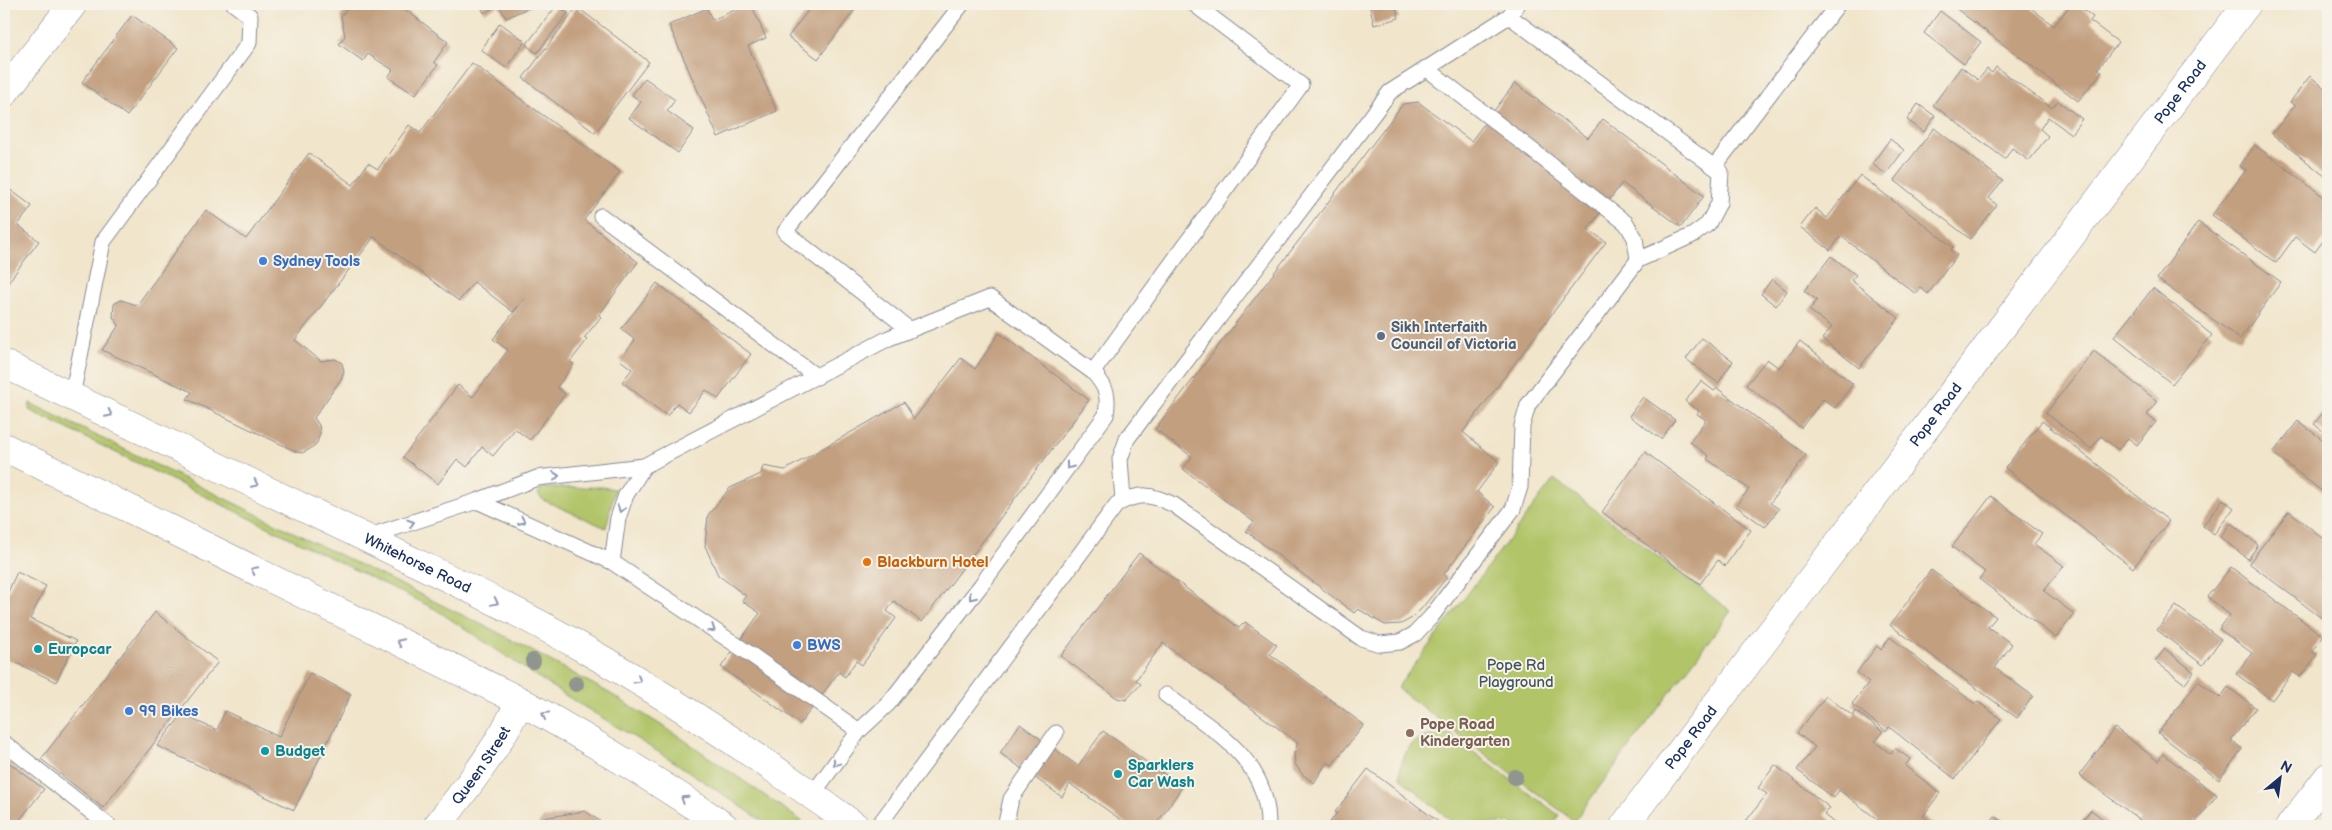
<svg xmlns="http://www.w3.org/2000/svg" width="2332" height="830" font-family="'Balsamiq Sans',sans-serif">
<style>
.green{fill:#b1c467;stroke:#667a62}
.building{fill:#c29f7f}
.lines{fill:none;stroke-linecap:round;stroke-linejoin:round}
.lane-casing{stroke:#868a94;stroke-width:17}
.street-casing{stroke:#868a94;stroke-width:29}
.secondary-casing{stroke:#868a94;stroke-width:29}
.primary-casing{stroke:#868a94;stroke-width:29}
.lane{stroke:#fff;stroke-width:15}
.street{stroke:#fff;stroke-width:28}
.secondary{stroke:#fff;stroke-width:28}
.primary{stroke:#fff;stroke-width:28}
.tree{fill:#909590}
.oneway{stroke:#8d97ae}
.shop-dot{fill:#3f7fe0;stroke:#f7f3e8;stroke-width:2}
.service-dot{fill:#5c6f8a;stroke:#f7f3e8;stroke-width:2}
.food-dot{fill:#e8710a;stroke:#f7f3e8;stroke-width:2}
.culture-dot{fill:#0f9aa8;stroke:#f7f3e8;stroke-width:2}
.education-dot{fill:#8d6e63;stroke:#f7f3e8;stroke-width:2}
.labels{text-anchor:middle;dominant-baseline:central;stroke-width:4;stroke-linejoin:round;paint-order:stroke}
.street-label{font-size:15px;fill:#1b2f5e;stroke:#f7f3e8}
.shop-label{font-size:15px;font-weight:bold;fill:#366cbe;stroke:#f7f3e8;text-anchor:start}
.service-label{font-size:15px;font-weight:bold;fill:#4e5e75;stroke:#f7f3e8;text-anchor:start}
.food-label{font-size:15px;font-weight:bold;fill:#c56008;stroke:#f7f3e8;text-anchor:start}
.culture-label{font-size:15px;font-weight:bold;fill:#0d838f;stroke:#f7f3e8;text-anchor:start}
.park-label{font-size:15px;fill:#405460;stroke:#f7f3e8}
.education-label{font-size:15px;font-weight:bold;fill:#785e54;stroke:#f7f3e8;text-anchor:start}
</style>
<rect width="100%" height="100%" fill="#f7f3e8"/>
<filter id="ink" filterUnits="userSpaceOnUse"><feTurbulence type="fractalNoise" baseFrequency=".02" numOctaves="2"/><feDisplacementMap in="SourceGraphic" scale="10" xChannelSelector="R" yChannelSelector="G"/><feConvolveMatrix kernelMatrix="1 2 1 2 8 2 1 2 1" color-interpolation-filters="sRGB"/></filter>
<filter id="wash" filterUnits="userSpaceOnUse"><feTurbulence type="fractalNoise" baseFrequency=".0096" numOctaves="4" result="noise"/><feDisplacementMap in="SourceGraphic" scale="20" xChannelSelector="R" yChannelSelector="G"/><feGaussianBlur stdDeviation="1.12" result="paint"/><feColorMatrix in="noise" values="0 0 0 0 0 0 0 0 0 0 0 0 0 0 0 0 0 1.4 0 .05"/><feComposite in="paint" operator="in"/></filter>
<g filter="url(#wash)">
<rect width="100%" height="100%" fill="#f1e5cb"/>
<path class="green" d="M30,403L501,634L611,694L677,735L809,826H770L673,761L563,694L435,609L29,410Z
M1554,479L1731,611L1574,821L1397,688Z
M602,487L615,489L606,528L543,500L538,494L542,488Z
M1449,734L1559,815L1551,826H1515L1510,823L1456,825L1400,778C1399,763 1407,744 1421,738C1429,735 1441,735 1449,734Z"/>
<g id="blocks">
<path class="building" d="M340,4H398L448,42L434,62L438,65L415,95L388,77L393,70L368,54L363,61L339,44L345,36L341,16L347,9Z
M480,4H536L506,18L499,5L484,13Z
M748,4H751L766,38L748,46L777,111L718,137L669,25L707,8L712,20Z
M813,4H859L818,59L788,37Z
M1369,4H1395L1399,18L1374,25Z
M1950,4H2005L2009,7L2012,4H2026L2054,26L2071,4H2076L2093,17L2090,21L2118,42L2098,69L2102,72L2078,101Z
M557,5L568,13L537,53L526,45Z
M577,7L649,62L595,133L523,78Z
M1940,11L1981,42L1964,64L1924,33Z
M132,15L178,48L127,116L82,82Z
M500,23L525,41L506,68L481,50Z
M472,63L620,172L584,220L638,262L599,315L601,317L584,338L587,340L570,362L574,364L557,387L565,394L530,440L515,429L493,456L482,447L467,467L457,459L438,484L403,457L458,385L473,397L508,350L493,339L525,298L513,312L474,282L459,301L374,237L295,340L321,361L335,359L342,363L344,371L341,379L314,418L319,425L320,433L317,443L310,449L302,453L297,452L187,399L192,392L102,350L119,325L113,317L114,304L121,300L137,305L206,210L246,239L309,153L353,185L368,163L378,169L409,125L420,133Z
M1961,67L1978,80L1987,69L1992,73L1996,67L2052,108L2058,101L2082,119L2071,134L2048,117L2040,129L2048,136L2029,161L2012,148L2005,159L1933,105Z
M2310,76L2328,91V174L2326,177L2272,134L2295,105L2290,102Z
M645,78L675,100L667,111L694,130L678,153L629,118L641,102L632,95Z
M1515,83L1588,138L1603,119L1704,196L1681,227L1622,183L1588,229L1606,242L1463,432L1499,462L1477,492L1495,507L1443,575L1447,577L1422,608L1412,618L1401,624L1385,625L1358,609L1354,613L1246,531L1254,522L1183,469L1192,457L1155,429L1403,104L1418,102L1471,141Z
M1918,104L1935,116L1924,132L1907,120Z
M1934,128L2003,181L1989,198L1997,205L1970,239L1894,180Z
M1890,139L1904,150L1886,174L1872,164Z
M2255,145L2328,200V234L2315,252L2295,237L2276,263L2212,215L2246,170L2240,166Z
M1860,175L1953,247L1951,250L1957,255L1928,294L1921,288L1916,294L1841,236L1830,250L1800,227L1815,208L1827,218Z
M4,185L32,206L18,225L39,241L4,288Z
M2198,222L2281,282L2240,339L2157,279Z
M1831,256L1856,275L1851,280L1899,318L1859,368L1822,339L1832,327L1809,310L1817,300L1804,291Z
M1772,279L1787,291L1776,306L1761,294Z
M657,283L751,354L718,399L706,390L689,412L677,403L667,416L622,382L632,369L620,360L635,340L621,329Z
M2153,288L2212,335L2172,384L2114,337Z
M999,333L1089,400L922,622L894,601L887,611L896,618L862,665L856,661L845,677L839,672L800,724L721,667L760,613L742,601L746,596L718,575L705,546L708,515L730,488L761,474L763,466L785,470L904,402L914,419L961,358L975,369Z
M1702,338L1733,361L1718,383L1686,359Z
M1800,341L1853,384L1835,408L1823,399L1801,428L1746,385L1767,359L1779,368Z
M2094,351L2157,401L2147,415L2156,422L2137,445L2128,438L2118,450L2101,436L2091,449L2046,413Z
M1701,381L1714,391L1717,388L1806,455L1770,503L1779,509L1765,527L1736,506L1749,489L1707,459L1709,456L1690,442L1706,420L1697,414L1699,411L1685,401Z
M1643,397L1675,420L1661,439L1629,416Z
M2328,406V435L2314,424Z
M2042,421L2169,521L2133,568L2005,468Z
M2298,421L2323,440L2325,437L2328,439V496L2273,453Z
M1645,452L1751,530L1725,566L1718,560L1700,584L1602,512Z
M1991,496L2042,534L2034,544L2064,566L2044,591L2074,614L2056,638L1979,579L1985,572L1952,547Z
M2223,499L2234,508L2214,534L2203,526Z
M2289,511L2328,542V623L2249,563Z
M2231,523L2258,545L2248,559L2220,537Z
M1139,553L1239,628L1245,622L1277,645L1270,654L1364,725L1332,765L1327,762L1314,783L1302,774L1295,764L1294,753L1298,743L1163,643L1136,680L1141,684L1126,700L1117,698L1061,656Z
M2231,567L2323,636L2312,651L2317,655L2300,677L2293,672L2272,700L2236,674L2252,653L2219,629L2230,615L2207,597Z
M1931,570L1996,617L1988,627L2012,644L1995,668L2033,696L2017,718L1890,625Z
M17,572L46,586L30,619L76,641L56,682L4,657V601Z
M2176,606L2221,639L2203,665L2157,630Z
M155,612L218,662L103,808L41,759Z
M1890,637L1975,704L1977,701L2001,719L1955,779L1889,727L1886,731L1852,704L1869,682L1857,672L1877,646L1881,650Z
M2165,649L2194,672L2185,684L2155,661Z
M310,673L351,694L294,810L157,746L182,715L217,730L225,711L279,737Z
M2198,681L2220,698L2228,687L2256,708L2231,740L2242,749L2219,780L2158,733Z
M1826,696L1853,716L1856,711L1883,732L1875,742L1891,754L1895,748L1910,759L1905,766L1940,793L1923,816L1933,824L1931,826H1886L1839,790L1834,798L1797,770L1815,747L1797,733Z
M1020,724L1078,766L1103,731L1182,787L1155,826H1130L1070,784L1062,797L1000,753Z
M2115,728L2158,761L2163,754L2217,795L2193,826H2136L2140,820L2079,775Z
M4,759L44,789L15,826L4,820Z
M1775,765L1830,808L1824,815L1838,826H1753L1746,821L1767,794L1758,788Z
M1368,769L1444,826H1327L1337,813L1335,812Z
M2091,810L2112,826H2078Z
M585,811L607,826H537L543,818Z
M1995,816L2010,826H1988Z"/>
</g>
</g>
<g filter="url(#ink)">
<use href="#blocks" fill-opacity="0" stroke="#868a94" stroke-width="1"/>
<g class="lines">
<defs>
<path id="lane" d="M1509,16L1518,4
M1426,68L1626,223L1635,238L1638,260
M1714,167L1838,4
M601,216L817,377
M910,330L785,232L962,4
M1093,372L1301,85L1194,4
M72,396L103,242L249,43L250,16L234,4
M477,501L612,562L750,654L859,731
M367,537L477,501L537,478L644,466L889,338L990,298L1093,372C1107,388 1109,395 1106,415L982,584L889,703L859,731L812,795
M612,562L618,518L626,495L644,466
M1166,695C1213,730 1269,759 1268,826
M4,743L109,826
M1006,823L1011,799L1056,733
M878,826L1117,504C1141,492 1151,494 1174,505L1361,638L1380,644L1400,642L1415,634L1431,617L1513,509L1520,487L1522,426L1528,405L1638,260L1693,235L1708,224L1719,203L1721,172L1509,16L1390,92L1127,439L1120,459L1123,501"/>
<g id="street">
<path id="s1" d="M437,826C468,786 499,747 520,701"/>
<path id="s2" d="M1624,826L2247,4"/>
<path d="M2290,826L2328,777"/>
</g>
<path id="secondary" d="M4,93L73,4"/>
<g id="primary">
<path id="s3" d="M4,364C124,421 244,479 364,537C438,574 514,608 586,650C679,703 768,763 855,826"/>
<path d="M4,447L520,701C590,740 658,781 724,826"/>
</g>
</defs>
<use href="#lane" class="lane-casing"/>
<use href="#street" class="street-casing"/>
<use href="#secondary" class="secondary-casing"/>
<use href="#primary" class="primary-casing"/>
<use href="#lane" class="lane"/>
<use href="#street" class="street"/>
<use href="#secondary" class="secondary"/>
<use href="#primary" class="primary"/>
</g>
<g class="tree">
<circle cx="533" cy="661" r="8"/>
<circle cx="576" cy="684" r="8"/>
<circle cx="1515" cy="777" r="8"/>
</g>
<defs><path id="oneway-chevron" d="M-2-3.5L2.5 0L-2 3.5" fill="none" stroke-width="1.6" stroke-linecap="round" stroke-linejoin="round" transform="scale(1.25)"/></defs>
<g class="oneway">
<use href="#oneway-chevron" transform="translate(109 414) rotate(26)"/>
<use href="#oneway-chevron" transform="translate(1069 466) rotate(126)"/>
<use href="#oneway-chevron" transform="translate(556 476) rotate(-6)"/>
<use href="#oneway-chevron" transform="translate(255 484) rotate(26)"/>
<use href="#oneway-chevron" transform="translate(621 509) rotate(110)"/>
<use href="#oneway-chevron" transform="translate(522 521) rotate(24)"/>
<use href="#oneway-chevron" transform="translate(411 523) rotate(-18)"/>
<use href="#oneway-chevron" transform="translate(254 570) rotate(-154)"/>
<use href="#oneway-chevron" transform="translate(972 597) rotate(128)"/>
<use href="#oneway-chevron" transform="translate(495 602) rotate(26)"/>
<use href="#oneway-chevron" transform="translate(712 629) rotate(33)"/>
<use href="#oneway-chevron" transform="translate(400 642) rotate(-154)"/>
<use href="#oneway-chevron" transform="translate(638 680) rotate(30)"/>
<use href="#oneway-chevron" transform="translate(545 715) rotate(-151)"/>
<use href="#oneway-chevron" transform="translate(836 763) rotate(126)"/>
<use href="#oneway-chevron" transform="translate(684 799) rotate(-146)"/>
</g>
</g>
<g class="shop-dot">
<circle cx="263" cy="261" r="5"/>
<circle cx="797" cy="645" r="5"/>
<circle cx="129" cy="711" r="5"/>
</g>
<circle class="service-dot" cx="1381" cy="336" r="5"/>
<circle class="food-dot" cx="867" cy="562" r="5"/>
<g class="culture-dot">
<circle cx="38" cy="649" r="5"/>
<circle cx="265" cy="751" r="5"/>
<circle cx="1118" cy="774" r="5"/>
</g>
<circle class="education-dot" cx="1410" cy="733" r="5"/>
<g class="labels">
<g class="street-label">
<text stroke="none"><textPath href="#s2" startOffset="921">Pope Road</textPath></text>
<text stroke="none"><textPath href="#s2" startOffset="516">Pope Road</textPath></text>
<text stroke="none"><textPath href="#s3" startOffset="459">Whitehorse Road</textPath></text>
<text stroke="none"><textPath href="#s2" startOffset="111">Pope Road</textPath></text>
<text stroke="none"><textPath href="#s1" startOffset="75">Queen Street</textPath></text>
</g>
<g class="shop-label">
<text x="273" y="261">Sydney Tools</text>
<text x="807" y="645">BWS</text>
<text x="139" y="711">99 Bikes</text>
</g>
<g class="service-label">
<text x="1391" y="327">Sikh Interfaith<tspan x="1391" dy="17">Council of Victoria</tspan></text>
</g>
<g class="food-label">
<text x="877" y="562">Blackburn Hotel</text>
</g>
<g class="culture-label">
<text x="48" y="649">Europcar</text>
<text x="275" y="751">Budget</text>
<text x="1128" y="765">Sparklers<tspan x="1128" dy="17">Car Wash</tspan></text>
</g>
<g class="park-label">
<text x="1516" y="665">Pope Rd<tspan x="1516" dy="17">Playground</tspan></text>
</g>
<g class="education-label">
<text x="1420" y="724">Pope Road<tspan x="1420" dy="17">Kindergarten</tspan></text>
</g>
</g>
<rect width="2332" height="830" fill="none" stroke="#f7f3e8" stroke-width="20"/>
<g transform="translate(2280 778) rotate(29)" stroke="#f7f3e8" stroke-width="4" paint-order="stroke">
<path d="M0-4L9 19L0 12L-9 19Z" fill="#1b2f5e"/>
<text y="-8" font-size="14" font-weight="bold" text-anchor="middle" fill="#1b2f5e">N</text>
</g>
</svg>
